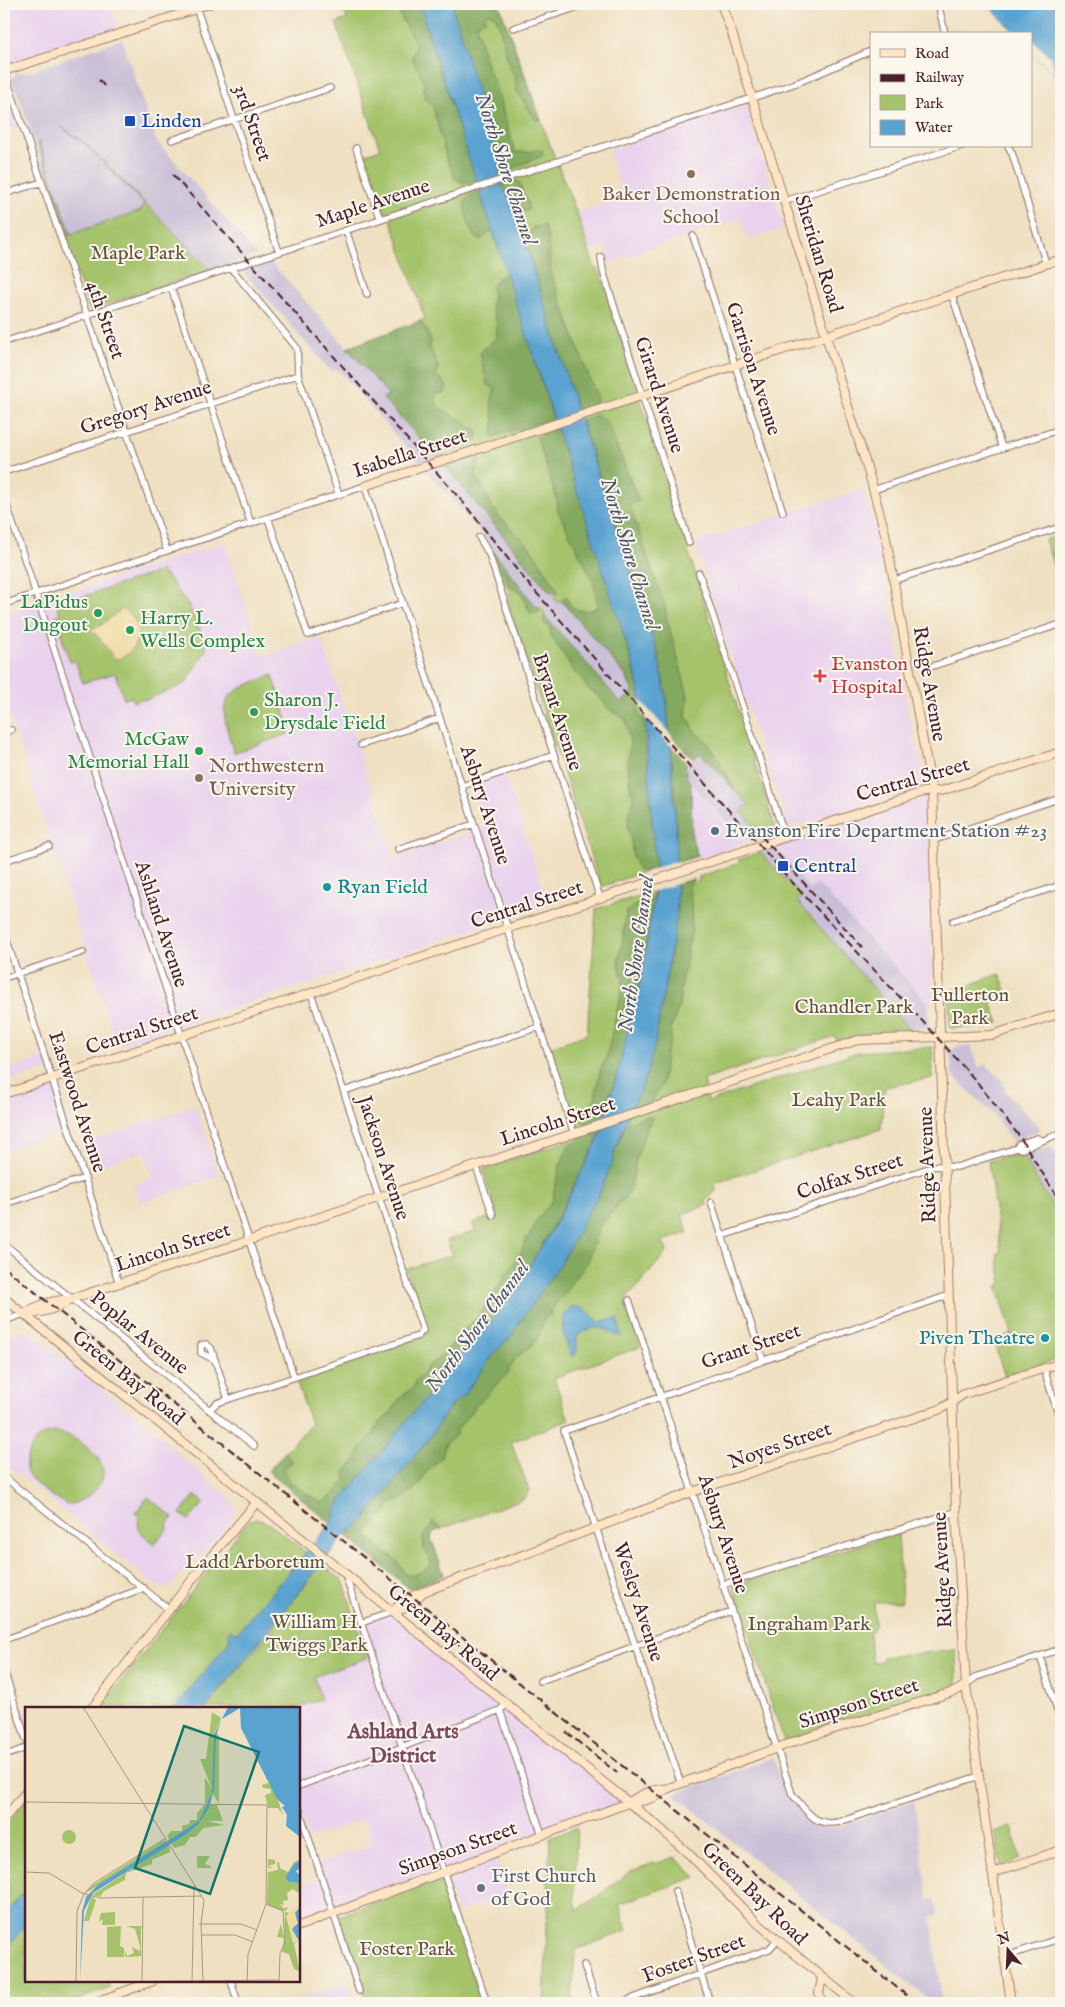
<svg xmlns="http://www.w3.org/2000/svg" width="1065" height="2007" font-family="'IM FELL English',serif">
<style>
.built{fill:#e9d2ed}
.industrial{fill:#c9bfd7}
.green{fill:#a4c36b;stroke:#77714b}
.forest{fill:#83a95f;stroke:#666445}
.sand{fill:#eeda9e;stroke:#9c7c64}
.water{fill:#5aa3d1;stroke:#52617e}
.pier{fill:#efe0c1}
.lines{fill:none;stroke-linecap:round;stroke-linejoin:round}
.street-casing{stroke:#9c8076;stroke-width:8}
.secondary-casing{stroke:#9c8076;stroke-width:10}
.street{stroke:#fff;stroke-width:5.5}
.secondary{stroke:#fee5c5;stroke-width:8}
.rail{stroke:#4a1f2b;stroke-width:2;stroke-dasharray:8 4;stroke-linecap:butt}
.transit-dot{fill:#1a4fb4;stroke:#fbf7ec;stroke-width:2}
.education-dot{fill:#8d6e63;stroke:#fbf7ec;stroke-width:2}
.leisure-dot{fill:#2e9e5b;stroke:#fbf7ec;stroke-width:2}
.health-dot{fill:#e0444e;stroke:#fbf7ec;stroke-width:2}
.service-dot{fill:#5c6f8a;stroke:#fbf7ec;stroke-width:2}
.culture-dot{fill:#0f9aa8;stroke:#fbf7ec;stroke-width:2}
.worship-dot{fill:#6b7280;stroke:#fbf7ec;stroke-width:2}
.labels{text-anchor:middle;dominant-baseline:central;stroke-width:4;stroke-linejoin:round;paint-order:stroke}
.transit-label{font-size:20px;fill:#164399;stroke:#fbf7ec;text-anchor:start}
.street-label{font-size:20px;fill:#4a1f2b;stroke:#fbf7ec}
.education-label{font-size:20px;fill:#785e54;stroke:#fbf7ec}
.park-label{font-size:20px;fill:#65503e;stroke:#fbf7ec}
.leisure-label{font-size:20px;fill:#27864d;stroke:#fbf7ec;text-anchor:end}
.health-label{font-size:20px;fill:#be3a42;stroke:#fbf7ec;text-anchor:start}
.service-label{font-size:20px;fill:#4e5e75;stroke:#fbf7ec;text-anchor:start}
.culture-label{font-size:20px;fill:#0d838f;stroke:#fbf7ec;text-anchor:start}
.worship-label{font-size:20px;fill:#5b616d;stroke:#fbf7ec;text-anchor:start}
.water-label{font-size:21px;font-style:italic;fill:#50546d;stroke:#fbf7ec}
.neighbourhood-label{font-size:21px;font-weight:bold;fill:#7c4760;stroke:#fbf7ec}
.inset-road{fill:none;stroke:#ad9385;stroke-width:1}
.view{fill:#0f766e;fill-opacity:0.15;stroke:#0f766e;stroke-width:2.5}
.inset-edge{fill:none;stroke:#4a1f2b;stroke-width:2.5}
</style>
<rect width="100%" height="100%" fill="#fbf7ec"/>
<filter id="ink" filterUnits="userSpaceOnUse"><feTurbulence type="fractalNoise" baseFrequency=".02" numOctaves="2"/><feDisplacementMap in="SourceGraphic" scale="10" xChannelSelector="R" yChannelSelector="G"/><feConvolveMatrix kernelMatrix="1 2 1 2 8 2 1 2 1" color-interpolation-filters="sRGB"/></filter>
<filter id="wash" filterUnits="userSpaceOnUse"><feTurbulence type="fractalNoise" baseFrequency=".0096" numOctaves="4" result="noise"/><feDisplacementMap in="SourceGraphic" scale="20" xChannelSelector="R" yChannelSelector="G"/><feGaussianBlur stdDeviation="1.12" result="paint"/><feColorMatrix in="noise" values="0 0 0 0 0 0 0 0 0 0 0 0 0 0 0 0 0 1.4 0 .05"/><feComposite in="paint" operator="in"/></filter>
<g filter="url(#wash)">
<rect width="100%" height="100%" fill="#efe0c1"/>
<path class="built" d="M4,4H111L119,28L4,66Z
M4,85L18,129L4,133Z
M746,105L784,228L748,240L741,218L608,263L609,254L606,249L599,248L590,251L577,213L623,198L608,150Z
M863,489L880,546L908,712L925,781L923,785L789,828L753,725L695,543Z
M225,542L262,656L321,637L394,858L484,828L470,785L504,773L549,905L117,1046L4,697V614Z
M691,782L727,823L733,819L752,841L699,858L692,838Z
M922,798L926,799L927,802L933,1003H928L817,883L810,889L798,874L800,872L796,868L794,869L775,847Z
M46,1057L49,1068L4,1083V1065L6,1070Z
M57,1086L71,1128L4,1151V1103Z
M195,1106L219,1176L141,1202L135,1184L153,1178L144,1151L92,1168L84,1143Z
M27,1330L157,1433L185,1461L230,1498L236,1511L227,1527L167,1589L155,1585L4,1462V1337Z
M392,1612L628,1803L493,1853L508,1895L457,1913L443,1872L299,1926V1886L321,1878L317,1864L373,1845L364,1819L308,1839L299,1809V1741L307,1738L299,1716V1708H296L321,1699L313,1677L367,1658L356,1625Z
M348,1983L355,2003H303L301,1999Z"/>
<path class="industrial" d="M122,39L156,140L257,255L211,270L145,203L141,211L64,237L47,187L46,178L15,86L12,84V78L17,73L29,72Z
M268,259L389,395L384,398L437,458L421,464L337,369L331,371L240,268Z
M443,464L549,591L556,594L554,599L556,602L562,601L627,676L633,692L622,703L545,616L546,611L543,608H537L473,522L426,471Z
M700,753L749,804L742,811L764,837L752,841L733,819L728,823L687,778L685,766Z
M775,847L794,869L796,867L800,872L798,874L810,889L817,883L928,1003L930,1024L925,1028L909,1029L760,860L764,857L760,852Z
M971,1046L979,1068L985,1064L1002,1080L1006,1092L1041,1130L1012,1140L994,1115L952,1075L950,1052L956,1047Z
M1051,1147L1061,1165V1220L1023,1156Z
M773,1758L785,1792L809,1820L823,1827L833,1828L914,1801L928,1900L935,1899L938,1915L931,1916L942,2003H933L674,1794Z"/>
<path class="green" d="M342,4H499L553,153L577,213L594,266L601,274L776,830L762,835L741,811L749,804L700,753L693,759L643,704L655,868L601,887L507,600L510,591L507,586L502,584L490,547L537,608L544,610L545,616L621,703L633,692L626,676L562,601L557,602L554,599L556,594L549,591L447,468L383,398L389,395L347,348L425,319L388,212L385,213L363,155L380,149L336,23L347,19Z
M61,127L84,142L211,270L93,309H89L48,192L52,190L67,235H69L38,142L39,141L71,234L141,211L144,204L83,142Z
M1061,535V573L1056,574L1045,540Z
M161,571L164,576L166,575L189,606L206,643V650L185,684L146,700L142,699L133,702L131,697L124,699L115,673L83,683L75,661L70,662L55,616L60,614L57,605Z
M273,675L290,729L288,734L234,753C217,699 219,694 273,675Z
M760,852L802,897L797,901L913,1033L864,1035L837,1042L835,1036L704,1080L708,1102L857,1052L932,1047L933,1078L885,1087L881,1129L715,1183L716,1191L706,1201L707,1205L682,1214L688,1233L663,1241L667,1252L625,1301L640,1347L554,1378L569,1420L511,1442L529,1490L525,1498L433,1532L431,1538L444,1575L410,1589L268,1471L311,1424L296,1380L417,1339L425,1335L426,1328L406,1269L452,1255L447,1240L475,1231L472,1223L497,1215L483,1169L579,1137L550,1047L587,1034L596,909L693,879L695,883L699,881L698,877L739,863L738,860Z
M1000,974L1006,990L989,996L999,1023L985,1027L950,1028L949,992Z
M1021,1153L1061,1220V1358L1005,1377L993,1340L1012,1334L997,1286L1002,1284L997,1254L1001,1252L988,1161Z
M54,1432C67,1433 75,1438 85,1446C90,1451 98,1456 101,1463C111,1485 85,1501 68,1505C57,1500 32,1484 27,1473C22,1461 32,1441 43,1435C46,1433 50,1433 54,1432Z
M195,1495L204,1503L189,1520L180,1514Z
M148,1497L173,1517L167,1525L169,1527L154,1544L139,1531L138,1520L140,1517L135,1513Z
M256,1518L271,1525L306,1552L237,1633H228L230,1636L228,1643L175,1708H100L243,1527L249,1521Z
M898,1533L902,1602H874L875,1627L869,1634L872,1662L882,1661L883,1657L956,1650L957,1686L784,1741L733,1585Z
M321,1564L342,1580L345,1586L367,1658L314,1677L321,1699L296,1708H206L266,1636Z
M26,1800V1889L4,1916V1828Z
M1012,1826L1020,1859L1001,1866L995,1833Z
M577,1827L574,1895L577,1911L631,1871L654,1863L655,1864L675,1857L696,1877L619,1904L627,1931L575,1950L572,2003H544L550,1838Z
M441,1878L482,2003H355L365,1998L338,1916Z
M26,1924V1981H107L110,1988L69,2003H4V1952Z"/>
<path class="forest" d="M401,4H421L426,26L476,180L464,183L454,178L453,172L447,161L433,107L425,97L423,80L412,58L416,44L401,17L399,13Z
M452,4H499L541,121L535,119L517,91L515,76L510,69L498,21L495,16L488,13L485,15V20L476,25L488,70L495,84L515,152H527L539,150L543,151L542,156C527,161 514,169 499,173Z
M516,181L519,182L529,207L527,211L520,212L516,216L502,185Z
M480,192L493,230L480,240C472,237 461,208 466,200C469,195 476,193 480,192Z
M542,225L544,226L548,238L551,274L590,380L598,398L596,404L577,410L526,244L532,228Z
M507,273L553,418L493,437L494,420L491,402L495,389L487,384L480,353L497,337V324L491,304L493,297L491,287L498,278Z
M420,321L426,329L431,341L430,348L438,366L436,376L443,380L447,388L445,392L435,394C435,406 440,408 449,413C455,416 455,420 463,420L469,427L476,429L478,435L477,442L458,449L433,453L383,398L389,395L347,348Z
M597,415L604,419L609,427L639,501L629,504L666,610V616L688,696L686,718L691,722L695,733C709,736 727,776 735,790L700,753L693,759L669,733L667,702L658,654L581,420Z
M557,428C573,478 590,528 606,577C621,625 637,672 645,721L655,861V868L643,872L638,869L633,857L631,840L628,829L629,811L633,804L634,799L630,787L628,764L630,742L626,720L609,709L598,695L588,689L583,681L575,673L551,636L550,627L545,624L543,620L545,616L621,703L633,692L626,676L562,601L566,596L571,607C580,611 590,613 598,606L594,583L557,509L558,503L539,444L537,437Z
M476,458L480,460L476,472L477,479L489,498L491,507L497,512L499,519L505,521C510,529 519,535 526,543C536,554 547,573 555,586L558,591L556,594L549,591L447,468Z
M490,547L537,608H541L539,612L531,614L520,591L510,587Z
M671,746L687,764L685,766L687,778L691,782L692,838L698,856L676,863V825Z
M693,879L689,888L691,900L692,932L687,950L686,967L682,977L679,1006L671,1028V1040L666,1053L662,1085L651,1102L631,1109C652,1074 657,1031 664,991C670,955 677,920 677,884Z
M655,891C647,938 640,984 629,1030C622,1060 611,1089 604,1118L585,1124L578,1117L580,1113L589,1110L595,1098L600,1070L606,1059L622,989L623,980L618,961L622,944L626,912L634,906L648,903Z
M647,1116L653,1117L647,1128L636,1159L633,1179L627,1195L600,1226L585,1267L572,1281L566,1293L555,1304L550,1314L544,1319L537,1340L515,1359L507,1374L475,1407L458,1428L456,1435L446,1443L441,1458L424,1475L421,1483L402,1499L389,1505L387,1513L380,1517L368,1532V1538L373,1540L379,1550L391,1555L397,1561L406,1575C415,1577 423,1571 430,1566V1557L424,1550L423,1537L431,1528L433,1521L441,1529L433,1532L431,1538L444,1575L410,1589L345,1535L361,1523L428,1440L450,1407L463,1396L494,1354L510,1337L576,1236L590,1208L597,1199L613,1161L614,1152L627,1123Z
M603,1130C574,1184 549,1239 514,1290C464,1364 398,1428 343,1498L334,1513V1519L331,1523L268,1471L285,1452L292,1462L283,1470L291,1484L322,1503L331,1497L345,1481V1473L356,1459L362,1446L373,1435L375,1428L393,1410L401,1397L414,1387L415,1381L424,1372L427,1367L443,1354L482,1311L522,1251L526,1240L533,1230L535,1222L552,1201L560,1166L568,1146L579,1141L581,1137Z"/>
<path class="sand" d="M122,609C146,620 141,656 115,659L96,634L92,632L91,629L93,627L97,628Z"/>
<path class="water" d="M421,4H452L496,156L502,185L511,202L524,238L577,410L658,654L667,702L673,783L676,825L677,914L654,1049L646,1076L638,1096L631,1109L614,1152L613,1161L597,1199L590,1208L576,1236L560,1264L510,1337L494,1354L463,1396L450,1407L428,1440L361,1523L345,1535L206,1708H175L228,1643L230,1636L227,1633L231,1630L233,1633H237L331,1523L334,1519V1513L343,1498L451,1367L490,1323L514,1290L549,1235L603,1130L606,1107L614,1086L643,970L655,891V861L645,721L634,666L426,26Z
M987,4H1061V83L1049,68L1031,54V34H1016Z
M573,1306L584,1308L599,1322L618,1318L621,1336C614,1336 611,1332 605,1329C595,1325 584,1330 577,1337V1350L574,1357L571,1355C565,1338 554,1320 573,1306Z
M26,1889V1924L4,1952V1916Z"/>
<path class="pier" d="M1031,39L1051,58L1056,76L1049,68L1031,54Z
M639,699L672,736L673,748L642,715Z
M678,861L680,883L652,892L653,869Z"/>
</g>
<g filter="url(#ink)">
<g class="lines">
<defs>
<path id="street" d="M195,4L279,252
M196,9L212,4
M940,12L945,34
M513,28L588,4
M4,71L167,551
M172,140L330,88
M1008,146L1012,153L1046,264
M356,148L380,219
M4,194L42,182
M785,201L962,146
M346,230L367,294
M693,236L783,512
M601,257L603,271L689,543
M231,268L297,348L298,375L339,495
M171,287L251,524
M952,295L1002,448
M4,342L764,94L799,82L871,51
M4,472L298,375
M873,490L1061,429
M4,497L294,1377
M268,518L308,635L403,603
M479,537L489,554L600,898
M699,573L785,837
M895,580L1061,527
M4,604L365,486L574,1134
M927,668L1061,624
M4,732L11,730
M361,745L440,718
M462,786L554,755
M934,840L1061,798
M398,849L474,824
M4,861L49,846
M953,921L1061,885
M4,932L119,1283
M4,978L83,952
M344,1091L539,1027
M1017,1148L1019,1144L1037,1138L1041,1140
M476,1166L493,1215
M711,1202L763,1360
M4,1204L85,1178
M722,1236L935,1166L957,1167L1017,1148L1022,1149L1061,1133
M4,1244L254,1446
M629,1300L792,1794C807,1811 814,1827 839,1822L979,1776
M4,1321L24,1314
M215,1360L201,1353V1345L206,1344L211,1348L228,1399
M1044,1369L1061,1423
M209,1410L217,1403L418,1336L423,1330L311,993
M4,1477L170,1610
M345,1574L487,2003
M722,1585L956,1512
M361,1623L392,1612
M4,1640L144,1588
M1040,1656L1061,1722
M4,1671L26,1739
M540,1681L731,1611
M966,1685L976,1677L1061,1649
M500,1710L542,1835
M4,1756L26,1748
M681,1784L564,1431L949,1295
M299,1786L500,1710L506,1705
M299,1809L359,1991
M675,1891L710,2003
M1004,1957L1061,1938
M584,1965L597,2003
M231,1981L238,2003
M620,2003L769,1949L777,1940"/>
<path id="secondary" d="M721,4L732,33L869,474L885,533L932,791L956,1512L966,1685L1011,2003
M4,71L196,9
M365,486L1061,259
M4,1094L923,792L941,791L1061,752
M4,1298L654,1823L690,1855L755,1921L854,2003
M24,1314C37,1305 55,1300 71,1299L858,1040L992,1035L1061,1013
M26,1314C42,1313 59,1308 71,1299
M392,1612L399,1605L415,1595L692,1492L941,1409L964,1394L1061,1363
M392,1612C405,1609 415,1602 423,1592
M92,1708L199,1571L256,1503
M630,1802C639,1795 655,1788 666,1789L796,1741L956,1691L966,1685
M4,1819L26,1792
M992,1873L1061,1850
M299,1926L628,1803C640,1802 658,1799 666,1789
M822,1978L819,1993L823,2003
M93,2003L153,1981"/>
</defs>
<use href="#street" class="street-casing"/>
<use href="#secondary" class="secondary-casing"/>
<use href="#street" class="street"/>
<use href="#secondary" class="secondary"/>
<path class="rail" d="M99,80L106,88
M173,175L462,501L525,580L800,891L927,1026L976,1081L1020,1137L1061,1203
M753,827L862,947
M4,1267L916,2003
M444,1632L496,1675
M566,1732L617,1773"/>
</g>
</g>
<g class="transit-dot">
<rect x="124" y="115" width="12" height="12" rx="2.5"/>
<rect x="777" y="860" width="12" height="12" rx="2.5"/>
</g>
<g class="education-dot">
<circle cx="691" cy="174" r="5"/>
<circle cx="199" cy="778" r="5"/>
</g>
<g class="leisure-dot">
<circle cx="98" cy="613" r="5"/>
<circle cx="130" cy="630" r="5"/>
<circle cx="254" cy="712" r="5"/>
<circle cx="199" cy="751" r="5"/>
</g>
<path class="health-dot" d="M817.5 668.5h5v5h5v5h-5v5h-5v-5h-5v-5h5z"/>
<circle class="service-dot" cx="715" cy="831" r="5"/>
<g class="culture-dot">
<circle cx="327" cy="887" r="5"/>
<circle cx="1045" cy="1338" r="5"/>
</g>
<circle class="worship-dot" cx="481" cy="1888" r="5"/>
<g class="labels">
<g class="transit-label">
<text x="141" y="121">Linden</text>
<text x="794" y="866">Central</text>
</g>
<g class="street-label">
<text transform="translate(252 123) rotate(71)">3rd Street</text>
<text transform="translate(373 204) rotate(-18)">Maple Avenue</text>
<text transform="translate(818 254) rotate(73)">Sheridan Road</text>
<text transform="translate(105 320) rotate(71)">4th Street</text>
<text transform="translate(753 369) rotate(72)">Garrison Avenue</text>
<text transform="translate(659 395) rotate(72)">Girard Avenue</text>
<text transform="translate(146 408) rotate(-18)">Gregory Avenue</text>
<text transform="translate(410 454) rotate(-18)">Isabella Street</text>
<text transform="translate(929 684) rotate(80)">Ridge Avenue</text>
<text transform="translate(557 712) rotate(72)">Bryant Avenue</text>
<text transform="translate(913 780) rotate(-16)">Central Street</text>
<text transform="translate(485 805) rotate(72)">Asbury Avenue</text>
<text transform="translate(527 905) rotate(-18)">Central Street</text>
<text transform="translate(161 924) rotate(72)">Ashland Avenue</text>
<text transform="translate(142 1031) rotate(-18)">Central Street</text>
<text transform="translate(77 1102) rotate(72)">Eastwood Avenue</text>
<text transform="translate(558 1122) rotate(-18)">Lincoln Street</text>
<text transform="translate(383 1158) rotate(72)">Jackson Avenue</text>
<text transform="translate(928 1165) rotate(-92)">Ridge Avenue</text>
<text transform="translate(850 1177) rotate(-18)">Colfax Street</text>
<text transform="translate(173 1248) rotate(-18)">Lincoln Street</text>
<text transform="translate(139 1333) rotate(39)">Poplar Avenue</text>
<text transform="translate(751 1347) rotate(-19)">Grant Street</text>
<text transform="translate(128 1378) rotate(39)">Green Bay Road</text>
<text transform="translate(780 1446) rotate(-19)">Noyes Street</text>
<text transform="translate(723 1534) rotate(72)">Asbury Avenue</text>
<text transform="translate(943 1570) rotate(-93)">Ridge Avenue</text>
<text transform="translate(638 1602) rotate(72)">Wesley Avenue</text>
<text transform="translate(443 1633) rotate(40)">Green Bay Road</text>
<text transform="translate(859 1704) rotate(-18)">Simpson Street</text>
<text transform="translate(458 1849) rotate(-20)">Simpson Street</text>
<text transform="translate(754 1894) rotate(44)">Green Bay Road</text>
<text transform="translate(694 1959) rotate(-20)">Foster Street</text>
</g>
<g class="education-label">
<text x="691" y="194">Baker Demonstration<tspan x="691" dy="23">School</tspan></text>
<text x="209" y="766" text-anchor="start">Northwestern<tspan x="209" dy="23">University</tspan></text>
</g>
<g class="park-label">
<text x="138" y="253">Maple Park</text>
<text x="970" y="995">Fullerton<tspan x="970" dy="23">Park</tspan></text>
<text x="854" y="1007">Chandler Park</text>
<text x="839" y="1100">Leahy Park</text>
<text x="255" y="1562">Ladd Arboretum</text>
<text x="317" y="1622">William H.<tspan x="317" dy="23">Twiggs Park</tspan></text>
<text x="809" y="1624">Ingraham Park</text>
<text x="407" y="1949">Foster Park</text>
</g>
<g class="leisure-label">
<text x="88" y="602">LaPidus<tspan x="88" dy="23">Dugout</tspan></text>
<text x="140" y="618" text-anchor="start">Harry L.<tspan x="140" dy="23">Wells Complex</tspan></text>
<text x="264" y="700" text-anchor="start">Sharon J.<tspan x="264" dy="23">Drysdale Field</tspan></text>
<text x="189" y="739">McGaw<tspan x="189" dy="23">Memorial Hall</tspan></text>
</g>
<g class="health-label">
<text x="831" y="664">Evanston<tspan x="831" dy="23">Hospital</tspan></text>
</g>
<g class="service-label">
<text x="725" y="831">Evanston Fire Department Station #23</text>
</g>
<g class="culture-label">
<text x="337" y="887">Ryan Field</text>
<text x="1035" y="1338" text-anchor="end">Piven Theatre</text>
</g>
<g class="worship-label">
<text x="491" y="1876">First Church<tspan x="491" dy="23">of God</tspan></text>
</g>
<g class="water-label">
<text transform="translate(505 169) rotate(72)">North Shore Channel</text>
<text transform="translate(629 554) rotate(73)">North Shore Channel</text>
<text transform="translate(637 954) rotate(-82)">North Shore Channel</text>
<text transform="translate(478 1327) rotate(-53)">North Shore Channel</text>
</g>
<g class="neighbourhood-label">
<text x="403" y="1732">Ashland Arts<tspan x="403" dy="24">District</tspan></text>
</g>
</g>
<g transform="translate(25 1707)">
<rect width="275" height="275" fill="#efe0c1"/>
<path d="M187,5L196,11L190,25L194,29V97L187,85L184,96H180V70L187,82L175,52H181ZM243,76L250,84L258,108L253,101H243L240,88L246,86V82L238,81L237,78ZM179,98H192L198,114H182L199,118L178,121L171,130H165L160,138L149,141L142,129L146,124H157V119L164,117L165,113H172V106ZM37 130a7 7 0 1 1 14 0a7 7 0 1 1-14 0ZM139,133L143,136L61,186L65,180ZM144,137L145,145L127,153V157L101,166L100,173L79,184L75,190L67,188ZM275,146V154L270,156L269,160L260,171L264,175L274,176L275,187L268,182L262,186L263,193L258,194L259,198L255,197L258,201L263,200L260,205L270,207L273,216L267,223L272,235L269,237L275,265L269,262L264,247L257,245L259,231L252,230L256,217L259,230L260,203L258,204L243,198L242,197L243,152L250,153V157L243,159L248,161H243V165L253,163L252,155H254L255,161L263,165L269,155L274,153ZM172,149H185L180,157L186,159V161H172ZM66,189L71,193L64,214H59ZM90,205V218H77L78,212L74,215L76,206ZM96,219L95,239L99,241V250H82V220ZM101,219H116V249L102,250L100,249V244L102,249L109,246L107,240L115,244V239L110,222Z" fill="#a4c36b"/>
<path d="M271,199L275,200L270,206L273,216L267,223L272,235L268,236L261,209Z" fill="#eeda9e"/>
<path d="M203,0H275V130L261,119L262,108L257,100L260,99L252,92L216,21L215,1L197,12ZM196,12L191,30L189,82L184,101L174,116L163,126L68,186L59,204L55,275L57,205L61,190L73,178L174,114L187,86L189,29ZM275,154V161L271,164L275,169V185L274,176L264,175L260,171L270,156ZM275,200V236L267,222L273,216L270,206Z" fill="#5aa3d1"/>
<path class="inset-road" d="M58,0L179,193L176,217L178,275M0,95L242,98L241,197L223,247L222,275M0,165L24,166L57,186L75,191L176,189M241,197L258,204L260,236L255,246L254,275M174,217H216L232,223M176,228H210L228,235M51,275L52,204L59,187L69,176L141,131M64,275L254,273M117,275L118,190M167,275L169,179"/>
<path class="view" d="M159,19L234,45L185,187L110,161Z"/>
<rect width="275" height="275" class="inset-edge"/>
</g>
<rect width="1065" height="2007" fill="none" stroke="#fbf7ec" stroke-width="20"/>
<rect x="870" y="32" width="162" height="115" fill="#fbf7ec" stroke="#b4a19f"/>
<rect x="880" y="49" width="25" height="8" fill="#fee5c5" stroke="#b4a19f"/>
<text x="915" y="58" font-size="15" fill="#4a1f2b">Road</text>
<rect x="880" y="74" width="25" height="8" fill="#4a1f2b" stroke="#b4a19f"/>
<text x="915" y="82" font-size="15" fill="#4a1f2b">Railway</text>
<rect x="880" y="95" width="25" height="15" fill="#a4c36b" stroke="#b4a19f"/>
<text x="915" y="108" font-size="15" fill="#4a1f2b">Park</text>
<rect x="880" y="120" width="25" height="15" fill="#5aa3d1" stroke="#b4a19f"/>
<text x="915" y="132" font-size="15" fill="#4a1f2b">Water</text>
<g transform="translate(1008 1950) rotate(341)" stroke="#fbf7ec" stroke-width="4" paint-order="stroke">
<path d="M0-4L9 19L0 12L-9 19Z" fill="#4a1f2b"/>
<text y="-8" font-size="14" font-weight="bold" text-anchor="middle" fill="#4a1f2b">N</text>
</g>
</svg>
